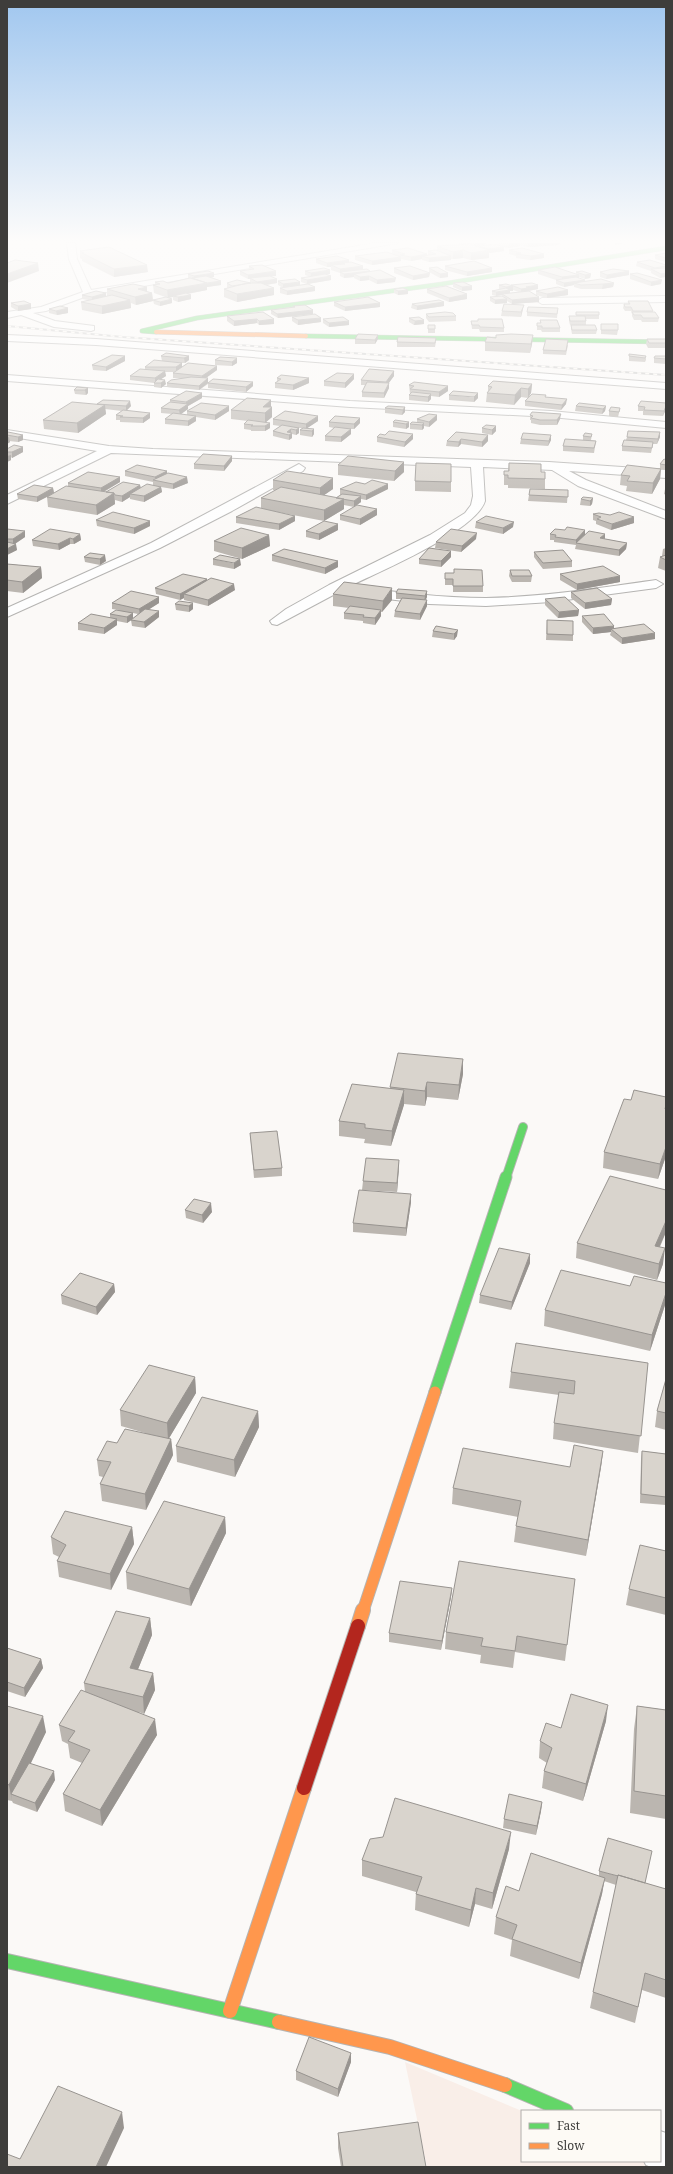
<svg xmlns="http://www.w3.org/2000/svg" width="673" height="2174" font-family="'Noto Serif',serif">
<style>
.industrial{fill:#f9eee8}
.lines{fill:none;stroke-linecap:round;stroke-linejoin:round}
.street-casing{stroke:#b5b4b2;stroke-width:2}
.fast-far3-casing{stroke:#b5b4b2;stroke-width:5}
.fast-far2-casing{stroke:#b5b4b2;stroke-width:10}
.fast-far1-casing{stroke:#b5b4b2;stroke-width:13}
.fast-casing{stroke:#b5b4b2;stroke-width:16}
.slow-far2-casing{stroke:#b5b4b2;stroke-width:5}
.slow-far1-casing{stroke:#b5b4b2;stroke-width:13}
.slow-casing{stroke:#b5b4b2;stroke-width:16}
.jam-casing{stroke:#b5b4b2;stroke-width:16}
.street{fill:#fefefe;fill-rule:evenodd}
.fast-far3{stroke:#63d668;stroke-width:4}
.fast-far2{stroke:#63d668;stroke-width:8}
.fast-far1{stroke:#63d668;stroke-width:11}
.fast{stroke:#63d668;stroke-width:14}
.slow-far2{stroke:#ff974d;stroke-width:4}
.slow-far1{stroke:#ff974d;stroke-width:11}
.slow{stroke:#ff974d;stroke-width:14}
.jam{stroke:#b3261e;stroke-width:14}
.rail-casing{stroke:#c7c7c6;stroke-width:2}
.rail{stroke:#fdfaf5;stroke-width:1.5;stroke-dasharray:4;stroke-linecap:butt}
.wall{fill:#bbb6b0;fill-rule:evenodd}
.shaded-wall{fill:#989490}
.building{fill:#d9d4cd;stroke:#989490}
</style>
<rect width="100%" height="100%" fill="#fbf9f7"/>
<path class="industrial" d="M405,2062L522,2111V2161H641L655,2167H427Z"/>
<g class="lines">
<defs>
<path id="street" d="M67,243H75L77,259L91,290L376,243H398L90,295L46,311L33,313L55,321L94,326V330L91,331L54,327L21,315L7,318V312L41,307L83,292L69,259Z
M666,296V302L542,304L537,301L542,298Z
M7,335L96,339L666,383V389L96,345L7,341Z
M7,375L350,401L551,411L666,422V428L551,417L350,407L7,381Z
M7,430L109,446L153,449L549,462L666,470V478L569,471L586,480L666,511V519L578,486L552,470L483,467L485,501C476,531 379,572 350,586C395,592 441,598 486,598C543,597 600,588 656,580L663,584L656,588L551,602L486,606L429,604L337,593L277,625L272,624L270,621L286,609L329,585L430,535L465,513L471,505L473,496L471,467L111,453L7,504V495L97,451L7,436Z
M299,464L305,468L303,471L232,511L160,548L7,617V608L151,543Z
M660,2131L666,2133V2167H651L646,2165L644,2161H660Z"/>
<path id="fast-far3" d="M156,332L142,331L197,318L442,284L666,248
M306,336L666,342"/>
<path id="fast-far2" d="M506,1178L523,1127"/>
<path id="fast-far1" d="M435,1392L506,1177"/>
<path id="fast" d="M7,1961L279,2022
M505,2085L566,2111"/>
<path id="slow-far2" d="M156,332L306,336"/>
<path id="slow-far1" d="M363,1611L435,1392"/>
<path id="slow" d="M358,1626L363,1610
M230,2011L304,1788
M279,2022L390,2047L505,2085"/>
<path id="jam" d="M304,1788L358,1626"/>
</defs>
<use href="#street" class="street-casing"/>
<use href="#fast-far3" class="fast-far3-casing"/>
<use href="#fast-far2" class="fast-far2-casing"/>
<use href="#fast-far1" class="fast-far1-casing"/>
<use href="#fast" class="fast-casing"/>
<use href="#slow-far2" class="slow-far2-casing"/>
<use href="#slow-far1" class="slow-far1-casing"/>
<use href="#slow" class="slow-casing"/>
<use href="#jam" class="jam-casing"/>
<use href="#street" class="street"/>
<use href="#fast-far3" class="fast-far3"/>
<use href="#fast-far2" class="fast-far2"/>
<use href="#fast-far1" class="fast-far1"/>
<use href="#fast" class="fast"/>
<use href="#slow-far2" class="slow-far2"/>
<use href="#slow-far1" class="slow-far1"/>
<use href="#slow" class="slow"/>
<use href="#jam" class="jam"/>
<defs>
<path id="rail" d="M7,326L123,337L666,375"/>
</defs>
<use href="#rail" class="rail-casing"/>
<use href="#rail" class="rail"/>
</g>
<path class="wall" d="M458,243H486L485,245L498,244V243H560L559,245L528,247L520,245V246L508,248L504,247V251L489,253V258L471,260L463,258L453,259H451V260L429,262L422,260V259L411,261L401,259V261L372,265L355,260V256L392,254V250L427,254V255H428V251H437V246L461,245Z
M509,250L544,254V258L530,260L516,258V256L509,254Z
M80,251L148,272L114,277L82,261V259L80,258Z
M666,253V262L655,259V255Z
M316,259L349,260V262L363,266V269L395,282L377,284L369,280L360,281L354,278V277L344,278L340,276V273L331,270V267H327L316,263Z
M637,262L666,265L660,278L651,273V271L636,266Z
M249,266L276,276H271L277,283L267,285L274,288V295L237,302L224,297V289L228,288H227V283H252L250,282V279H248L240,275V271L249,270Z
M445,266L492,268V272L467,276L445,270Z
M394,268L430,273L429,277L413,280L394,273Z
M429,268L448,273V277L440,278L429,272Z
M538,270L576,274V272L591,274L590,278L585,279L579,277V278L584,281L614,283L613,287L602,289H581L574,287V285L564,287L556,284V280L538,274Z
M305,271L330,274H326L331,276V280L308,284L315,287V291L287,295L280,293V288H283L278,285V281L300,282V285L307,284L301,282V278L311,277L305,275Z
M629,271V275L606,279L600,277V272Z
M188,274L214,277H211L221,281V285L207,287V290L188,294L191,299L178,302L173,300V297L168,298L154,293L153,285H155V282L168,283L188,278Z
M630,274L661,284L651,286L630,279Z
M453,283L472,290L462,291L453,287Z
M499,285L511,286V285L538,289L528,291L539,297V302L512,304L507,301V303L495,304L490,301V297L502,296V295L496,296L492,295V291L500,289H499ZM513,290L519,292L510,293V291H513Z
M147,287V292L152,293L153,301L136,305L131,303V308L102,314L82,310L81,302L88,300L82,299V295L106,293V296H107V289Z
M394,289L408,290V294L398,295L394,293Z
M427,289L467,299L449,302L427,293Z
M568,290V295L547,298L536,295V291Z
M153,300L172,303L160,306L154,304Z
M628,301L653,311V312L659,318L658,322H642L641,320H634L632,316V314L631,311H625L623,308L624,304H628Z
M334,302L380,303V307L345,311L334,306Z
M444,302V306L417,310L411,308L412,304Z
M11,303L31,309L18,311L11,307Z
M293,306L313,314L278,318L271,314V310L293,307Z
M558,308L557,318L527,316V312Z
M49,309L68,313L57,315L49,313Z
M523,309L521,317L501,316L502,311Z
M576,312L599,315V319H586V325L597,330L596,334H572L571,329V325H570L569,321V316H576Z
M426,314L456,316V321L429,322L426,318Z
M227,316L274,319V324L259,325L257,323L234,326L227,321Z
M292,317L321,318V322L298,325L292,321Z
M409,318L424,320V324L414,325L409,322Z
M323,319L349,325L329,327L323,323Z
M478,319L504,328V332H480L479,329H472L471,321H478Z
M540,320L560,328V332H542L541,330H537V323H540Z
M601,324L618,330L617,335L601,334Z
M428,325L435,329V333H428Z
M533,335L532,344L530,353L485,351V342L496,338Z
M355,339H378L375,344H355Z
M647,339H666V348H648L646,344Z
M397,342H436L435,347H397Z
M568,345L566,355L543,354V350Z
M629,354L646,356V360L645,362L629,361Z
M125,356V361L106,371L93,370L92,365Z
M161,356H189V360L185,363H182V367L217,366V370L205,378L208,383L253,382V386L246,392L208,388V384L199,390L167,387V383L181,378H173V373L175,372H165L166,376L161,379L166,384L161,388L154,387V383L130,380V376L145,369V367L162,361Z
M666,356V364L654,363V358Z
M220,357L237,363L232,366L215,365V360Z
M394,371V376L388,383L389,388L384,398L362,397V392L365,385H361V380Z
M354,374V379L345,388L324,386V381Z
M277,378H309V383L293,390L275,388V383L277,382Z
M532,384L531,393L528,398L521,397L514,405L486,402L487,393L488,391V386Z
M409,385L448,391L439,397L431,396V399L428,402L409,400V395L410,394Z
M88,388V393L86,395L75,394L74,390Z
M449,395L478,398L474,402L449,400Z
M546,397L566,404L561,410L525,406V401Z
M202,398L188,406V409L180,414L187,415V411H229L215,420L196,417V421L188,426L165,424V419L172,414L161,413V408L170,402V400Z
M271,400V407L272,417L266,422L270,428L265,431H251V430L244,429V424L248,421L231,419V410Z
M666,403V409L663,416L643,415V411H638V406Z
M97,404L131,406L127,410L150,418L143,423L120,422V420H116V415L122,411L105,409L106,414L78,433L44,429L43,420Z
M576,406H606L605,411L602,414L575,411Z
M405,407V412L402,415L385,413V408Z
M620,408L619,413L618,417L609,416V411Z
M437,415V420L429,427L424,426V428L422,430L410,429V424L417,422V419Z
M530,415L560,419L557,425H540L531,423V420H530Z
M273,419L318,421L307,428L314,429V434L312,437L300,435V430L302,428H299V433L296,435L292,434V438L289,440L273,436V431L280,426L273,425Z
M329,422L360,423L354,429H351V434L341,442L325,441V436L334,428L329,427Z
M393,422H409V427L406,429L393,427Z
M482,428L496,431L492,435L482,433Z
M8,432L23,440L18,442L9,441L10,442L7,444V433Z
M456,432L488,441L482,447L461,444L458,447L446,446L447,441Z
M413,434V439L404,447L377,442V437L385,435Z
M592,434L591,440L596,441L594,453L563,451V446L583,440V436Z
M627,437H660L657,444H653L651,453L622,451V446L626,440Z
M521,439L551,440L548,446L520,444Z
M7,449L23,452L12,458L11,457V460L7,462Z
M232,456V461L224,471L194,469V464Z
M666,460V470L661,469L660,479L652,494L626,491L627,486L620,485L621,475L660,468V464Z
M509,463L541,472L545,479V489L508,488V485H504V471H508Z
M451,464V492L415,491V481Z
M338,465L404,472L394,481L338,475Z
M125,471H167V474L188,483L173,489L161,487L162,492L144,502L130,499V497L122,502L115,500V504L97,515L48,507L47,497L37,502L18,499L17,494L53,488L54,493L68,486V483L120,477V482L104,492H106L140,485L141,488L153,485V482L125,476Z
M333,478V489L324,495L336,498L340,495V489L365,484H388V489L366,500L361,499V502L354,507L344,505V509L324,521L267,510L295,516V521L279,530L236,523V517L261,509V498L275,491L273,490V480Z
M666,488V500H665L666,495L664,494L665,489Z
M568,490L567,503L528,501L529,495Z
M593,498L592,504L590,506L580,505L581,499Z
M377,509V515L360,525L340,520V515Z
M593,514L634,523L611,530L596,524V521L593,520Z
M96,520L150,526L134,534L97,526Z
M476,522L513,527L503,534L475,528Z
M7,529L25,537L15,544L17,550L7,555Z
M338,530L319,540L306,537V531Z
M565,530H585V535L605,539L627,543L626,549L619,556L575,549L576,545L554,542V540H550V534Z
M80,534L81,540L74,544H70L59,550L33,546L32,540Z
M269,535L270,546L242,559L214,551V541Z
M476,539L461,552L435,548L436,542Z
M666,548V571L658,568L660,557L662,556L663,549Z
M451,551V557L441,567L419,564V559Z
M534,552L572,561V567L543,569L534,557Z
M90,553L106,561L100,565L85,562L84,557Z
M272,555L338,567L325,574L272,561Z
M213,559L241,565L234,569L213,565Z
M7,564L41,567L42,578L23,593L7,591Z
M510,570L532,576L531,582H512L509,576Z
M445,573H454L483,586V592H453V585H445Z
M560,574L620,582L577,590L560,580Z
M207,579V581L235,590L208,606L184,600V598L180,600L156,594L155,588Z
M427,591V597L426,600H427V606L420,620L394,617L395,611L401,599H396V593Z
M571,592L612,599L611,605L585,609L571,598Z
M333,594L392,600L382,612H381V616L375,625L363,623V621L344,619V613L349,608L333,606Z
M159,597V603L148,610L159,617L145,628L132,626L131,620L127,623L117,621V625L104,634L78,630V623L110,617V614L119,610L112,609V603ZM133,613L138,614L133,618Z
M545,599L579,610L578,616L558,618L545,605Z
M193,603V609L189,612L176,610L175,604Z
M582,616L614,626V628L655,639L622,644L610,635L611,632L593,634L582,622Z
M547,620L573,635V641L546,640Z
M436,626L457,636L454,640L432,637L433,631Z
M463,1059V1074L458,1100L427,1097L425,1106L404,1104L391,1146L364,1143L365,1139L339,1136V1121L390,1089V1087Z
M250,1133L282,1168V1176L254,1178Z
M604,1152L666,1156L658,1179L603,1168Z
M399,1160L397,1192L362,1190L363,1181Z
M666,1190V1232L660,1247L663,1264L657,1280L576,1258L577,1243Z
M411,1202L406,1236L353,1232V1223Z
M185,1210L212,1212L203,1223L186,1218Z
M530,1254V1263L511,1310L479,1303L480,1295Z
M666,1283V1302L650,1351L544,1326L545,1310L630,1286Z
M114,1284L115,1292L97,1315L62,1304L61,1295Z
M648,1363L638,1453L553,1439L554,1423L559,1395L509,1388L511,1372Z
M195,1377L196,1393L169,1438L171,1439L173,1455L146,1510L102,1501L100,1484L103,1477L99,1476L97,1460L117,1443L145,1433L121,1426L120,1410Z
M666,1379V1430L655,1427L657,1411Z
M258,1411L259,1427L235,1477L177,1462L176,1446Z
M603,1451L601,1467L586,1556L514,1542L516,1526L518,1517L452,1504L453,1488L570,1467Z
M642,1451L666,1454V1505L640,1503L641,1459Z
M225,1517L226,1533L191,1606L127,1589L126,1572Z
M132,1527L134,1544L111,1590L59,1577L57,1561L59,1557L53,1554L51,1537Z
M666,1551V1615L626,1605L629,1589Z
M575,1579L565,1661L515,1652L513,1668L480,1663L481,1655L445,1649L446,1632Z
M452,1588L451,1597L441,1650L389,1642V1633Z
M150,1618L152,1635L138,1669L153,1673L155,1690L144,1714L139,1712L157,1735L102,1826L65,1811L63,1794L82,1763L70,1758L68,1744L62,1741L59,1725L85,1692L84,1683Z
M7,1648L41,1659L43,1668L25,1697L7,1691Z
M7,1706L46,1732L30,1764L55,1780L37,1812L13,1803L12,1801L7,1800Z
M637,1706L666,1710V1819L630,1813L634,1729Z
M606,1721L583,1801L542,1788L544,1771L547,1763L539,1758L540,1741L561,1728Z
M542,1802L541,1811L536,1835L503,1828L504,1819Z
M509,1849L492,1909L475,1904L469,1927L415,1910L416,1892L362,1876V1860Z
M599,1871L666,1889V1998L642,1990L635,2023L590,2008L593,1992L616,1885L604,1881L602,1894L579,1979L510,1956L512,1940L494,1934L496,1917L519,1891L599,1876Z
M351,2053V2062L338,2097L296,2080V2071Z
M338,2133L426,2167H341L338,2148Z"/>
<path class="shaded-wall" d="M478,243H486L485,246H479V247L473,248L474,244Z
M512,243H520V246L508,248V244Z
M528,243H560L559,245L528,247Z
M615,243H625L615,245Z
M504,247V251L489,253V258L471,260V253L488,250V249Z
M463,250V258L453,259V252Z
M427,254V258L422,256V259L411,261V257Z
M544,254V258L530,260L531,256Z
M451,256V260L429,262V258Z
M401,257V261L372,265V261Z
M349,260V264L342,263V265H331V267H327V263Z
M38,263L39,271L7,283V274Z
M147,265L148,272L114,277V269Z
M363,266V270L340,272V269Z
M492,268V272L467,276V272Z
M330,270V274L311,277V273Z
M276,271V276L248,279V275Z
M370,271V275L354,274V277L344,278V274Z
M629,271V275L606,279L607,275Z
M214,273V277L197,280L194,279V276Z
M430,273L429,277L413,280V276Z
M448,273V277L440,278V274Z
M666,273V277L660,278L661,274Z
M591,274L590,278L585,279V275Z
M579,275V279L562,282V277Z
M331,276V280L307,284V280Z
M369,276V280L360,281V277Z
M396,278L395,282L377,284V280Z
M277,279V283L257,286V282Z
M585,280L584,284L574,283V285L564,287V283Z
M662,280L661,284L651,286V282Z
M221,281V285L207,287V290L175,296H173V297L168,298L167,290Z
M300,282V286L283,288V284Z
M614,283L613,287L602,289L603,284Z
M538,285V289L528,291V292L521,293V289L526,287Z
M472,286V290L462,291V287Z
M513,286V291H510V294H502V295L496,296V292L506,291V287Z
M147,287V294L152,293L153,301L136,305L135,297L138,289Z
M315,287V291L287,295V291Z
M274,288V295L237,302V294Z
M408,290V294L398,295V291Z
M568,290V295L547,298V294Z
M106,293V297L92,301V297Z
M467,294V299L449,302V298Z
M191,295V299L178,302V297Z
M539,297V302L512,304V300Z
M172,299V303L160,306V302Z
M507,299V303L495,304V300Z
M130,300L131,308L102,314V306Z
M444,302V306L417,310V306Z
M380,303V307L345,311V307Z
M31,304V309L18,311V306Z
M524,305L521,317V312Z
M68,308V313L57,315L56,311Z
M313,310V314L278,318L277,314Z
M321,318V322L298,325V320Z
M257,319V323L234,326V321Z
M274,319V324L259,325V321Z
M424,320V324L414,325L415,321Z
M349,321V325L329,327V323Z
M378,335V339L375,344V340Z
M533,335L532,344L530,353L531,344Z
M125,356V361L106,371V367Z
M189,356V360L185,363L184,358Z
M237,358V363L232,366V362Z
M182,363V367L176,372V367Z
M217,366V370L202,381V376Z
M165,371L166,376L155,383V378Z
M394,371V376L386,387V382Z
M354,374V379L345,388V383Z
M208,378V383L199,390V386Z
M309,378V383L293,390V385Z
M165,380L166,384L161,388V383Z
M253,382V386L246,392V387Z
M389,383V388L384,398V393Z
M532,384L531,393L528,398V389Z
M448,386V391L439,397V392Z
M88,388V393L86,395L85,390Z
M521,388V397L514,405L515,395Z
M202,393V398L188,406V409L180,415L179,410L186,405V402Z
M478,393V398L474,402V397Z
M431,394V399L428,402V397Z
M567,399L566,404L561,410L562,405Z
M271,400V408L272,407V417L265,423V413L263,407Z
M130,401L131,406L126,411V406Z
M105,405L106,414L78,433L77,423Z
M229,406V411L215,420V415Z
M606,406L605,411L602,414L603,409Z
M666,406V409L663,416L664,411Z
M405,407V412L402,415L403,410Z
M150,413V418L143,423V418Z
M561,414L560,419L557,425V420Z
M437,415V420L429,427V422Z
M196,416V421L188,426V421Z
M318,416V421L306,429V424Z
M360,418V423L354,429V424Z
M409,422V427L406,429V424Z
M270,423V428L265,431V426Z
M424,423V428L422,430V425Z
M496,426V431L492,435V430Z
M299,428V433L296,435V430Z
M291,429V434L292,433V438L289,440V435L287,432Z
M314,429V434L312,437V431Z
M351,429V434L341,442V437Z
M660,432V437L657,444L658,439Z
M413,434V439L404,447L405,442Z
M23,435V440L18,442V437Z
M488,435V441L482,447V442Z
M551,435V440L548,446L549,441Z
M9,437L10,442L7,444V438Z
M461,439V444L458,447L459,442Z
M23,447V452L12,458V452Z
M11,455V460L7,462V456Z
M232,456V461L224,471V466Z
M404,462V472L394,481L395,471Z
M661,469L660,479L652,494L653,483Z
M167,471V476L155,480V477Z
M120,477V482L101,493V488Z
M187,477L188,483L173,489V484Z
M333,478V489L320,498V488Z
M388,484V489L366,500V495Z
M140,485L141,490L130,494V497L122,502V496Z
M161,487L162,492L144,502V496Z
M53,488L54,493L37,502V497Z
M114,493L115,504L97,515L96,505Z
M361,496V502L354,507V501Z
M593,498L592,504L590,506V501Z
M344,499V509L324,521V510Z
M377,509V515L360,525V519Z
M295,516V521L279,530V524Z
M634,517V523L611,530L612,524Z
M150,521V526L134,534V528Z
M514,522L513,527L503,534V528Z
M338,524V530L319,540V534Z
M585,530V535L576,543V540Z
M25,531V537L13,545V539Z
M477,533L476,539L461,552L462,546Z
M80,534L81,540L74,544L73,539Z
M605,534V539L600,538Z
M269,535L270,546L242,559V548Z
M70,538V544L59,550L58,544Z
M627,543L626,549L619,556V550Z
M16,544L17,550L7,555V549Z
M451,551V557L441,567V561Z
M105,555L106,561L100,565V559Z
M240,559L241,565L234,569V563Z
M338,561V567L325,574V568Z
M41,567L42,578L23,593L22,582Z
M620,576V582L577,590V584Z
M207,579V585L184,594V598L180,600V594Z
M234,584L235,590L208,606V600Z
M392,588V600L382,612L383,601Z
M427,591V597L424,602L425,596Z
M159,597V603L140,615L139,609Z
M612,599L611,605L585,609V603Z
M427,600V606L420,620V614Z
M193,603V609L189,612V606Z
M381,610V616L375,625V618Z
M579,610L578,616L558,618L559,612Z
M159,611V617L145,628L144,622Z
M133,613V619L127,623V617Z
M117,619V625L104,634V628Z
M614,626V631L611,629V632L593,634V628Z
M458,630L457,636L454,640V634Z
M655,633V639L622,644V638Z
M463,1059V1074L458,1100L459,1085Z
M427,1082V1097L425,1106V1091Z
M404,1090V1105L391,1146L392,1131Z
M666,1147V1156L658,1179L660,1164Z
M399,1160V1168L397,1192V1183Z
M411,1194V1202L406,1236V1228Z
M211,1203L212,1212L203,1223L202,1215Z
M666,1221V1232L653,1261L655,1246Z
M665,1248L663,1264L657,1280L659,1264Z
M530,1254V1263L511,1310L512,1302Z
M114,1284L115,1292L97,1315L96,1307Z
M666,1293V1302L650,1351L652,1335Z
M195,1377L196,1393L168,1440L167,1423Z
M258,1411L259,1427L235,1477L234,1460Z
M171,1439L173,1455L146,1510L145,1494Z
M603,1451L601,1467L586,1556L588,1540Z
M225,1517L226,1533L191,1606L189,1589Z
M132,1527L134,1544L111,1590L110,1574Z
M452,1588L451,1597L441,1650L442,1641Z
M150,1618L152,1635L132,1684L130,1668Z
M41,1659L43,1668L25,1697L24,1688Z
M153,1673L155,1690L144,1714L143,1697Z
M608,1705L606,1721L583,1801L586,1784Z
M43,1716L46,1732L15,1796L11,1794L12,1801L9,1785Z
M155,1719L157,1735L102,1826L100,1810Z
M54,1771L55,1780L37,1812L35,1803Z
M542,1802L541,1811L536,1835L537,1826Z
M511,1832L509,1849L492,1909L493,1893Z
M605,1878L602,1894L579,1979L581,1963Z
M476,1888L475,1904L469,1927L471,1910Z
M351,2053V2062L338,2097V2089Z
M122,2112L124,2128L106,2167H96Z"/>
<path class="building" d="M470,244L489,250L471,253L463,250L453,252L437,246Z
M495,244L504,247L488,249L479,246Z
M109,247L147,265L114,269L82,253H84L80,251Z
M408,248L427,254L411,257L400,255L405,254L392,250Z
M522,248L544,254L531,256L516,254L521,253L509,250Z
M436,250L451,256L429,258L422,256L436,254L428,251Z
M387,252L401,257L372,261L355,256Z
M666,253V258L655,255Z
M337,256L349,260L327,263L316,259Z
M15,260L38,263L7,274V263Z
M650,260L666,265V266L655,268L637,262Z
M474,261L492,268L467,272L445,266Z
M351,262L363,266L340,269L331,265L345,264L342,263Z
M262,265L276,271L248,275L240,271L254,269L249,266Z
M410,266L430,273L413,276L394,268Z
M437,267L448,273L440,274L429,268Z
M555,267L579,275L562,277L538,270Z
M324,268L330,270L311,273L305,271Z
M664,268H666V273L661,274L651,269Z
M367,269L370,271L344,274L340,272Z
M613,269L629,271L607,275L600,272Z
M380,270L396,278L377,280L369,276L360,277L354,274Z
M208,271L214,273L194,276L188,274Z
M582,271L591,274L585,275L576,272Z
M637,273L662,280L651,282L630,274Z
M325,274L331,276L307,280L301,278Z
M206,276L221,281L207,283L192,278Z
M270,276L277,279L257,282L250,278Z
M576,277L585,280L564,283L556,280Z
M190,278L207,283L167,290L153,285L160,284L155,282L163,281L168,283Z
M295,279L300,282L283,284L278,281Z
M601,279L614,283L603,284L581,285L574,283Z
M237,280L251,283L232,286L227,283Z
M463,282L472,286L462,287L453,283Z
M247,283H261L274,288L237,294L224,289Z
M532,283L538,285L526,287L529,288L521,289L511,285Z
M133,284L147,287L138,289L152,293L135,297L107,289Z
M308,284L315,287L287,291L280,288Z
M506,284L513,286L506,287L499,285Z
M446,286L467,294L449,298L427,289Z
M558,287L568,290L547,294L536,291Z
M403,288L408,290L398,291L394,289Z
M506,288L510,290L496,292L492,291Z
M96,291L106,293L92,297L82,295Z
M529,291L539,297L512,300L502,294Z
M186,293L191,295L178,297L173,296Z
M112,295L130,300L102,306L81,302Z
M502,296L507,299L495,300L490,297Z
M166,297L172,299L160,302L153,300Z
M368,297L380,303L345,307L334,302Z
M439,300L444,302L417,306L412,304Z
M24,301L31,304L18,306L11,303Z
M628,301H648L653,311H633L631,307H625L624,304H630Z
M504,304L524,305L521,312L502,311Z
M305,305L313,310L277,314L271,310L295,307L293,306Z
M60,306L68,308L56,311L49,309Z
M528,307L558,308L557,314L527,312Z
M263,312L274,319L259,321L257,319L234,321L227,316Z
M445,312L453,313L456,316L429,317L426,314Z
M576,312H599V315H576Z
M632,312H655L659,318H643L641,315H634Z
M315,314L321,318L298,320L292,317Z
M569,316H585L586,321H570Z
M343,317L349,321L329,323L323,319Z
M419,317L424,320L415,321L409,318Z
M478,319H502L504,328L480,327L479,325H472L471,321H478Z
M540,320H557L560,328H542V326H537V323H541Z
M601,324H618V330H601Z
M428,325H435V329H428Z
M571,325H595L597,330H572Z
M358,334L378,335L375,340L355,339Z
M511,334L533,335L531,344L485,342L487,337L496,338V335Z
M398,337L436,338L435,343L397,342Z
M546,339L568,340L566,351L543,350Z
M647,339H666V343H649Z
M166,353L189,356L184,358L161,356Z
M629,354L646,356L645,358L629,356Z
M112,355L125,356L106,367L92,365Z
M655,356H666V359L654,358Z
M220,357L237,358L232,362L215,360Z
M154,360L182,363L176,367H145Z
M188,363L217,366L202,376L173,373Z
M140,369L165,371L155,378L130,376Z
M369,369L394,371L386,382L361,380Z
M337,373L354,374L345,383L324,381Z
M281,375L309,378L293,385L275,383L281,379L277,378Z
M191,377L208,378L199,386L167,383L171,380Z
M158,379L165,380L161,383H154Z
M213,379L253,382L246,387L208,383Z
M493,381L532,384L528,389L521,388L515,395L487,393L492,387L488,386Z
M367,382L389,383L384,393L362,392Z
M414,382L448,386L439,392L410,389L414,386L409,385Z
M77,387L88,388L85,390H74Z
M186,391L202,393L186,402L170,400Z
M453,391L478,393L474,397L449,395Z
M412,392L431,394L428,397L409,395Z
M532,394L546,395L545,397L567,399L562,405L525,401Z
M247,398L271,400L263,407H272L265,413L231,410Z
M103,400L130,401L126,406L97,404Z
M641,401L666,403V406L664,411L644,410L645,407L638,406Z
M72,402L105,405L77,423L43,420Z
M170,402L188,404L179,410L161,408Z
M201,403L229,406L215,415L187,411Z
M579,403L606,406L603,409L576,406Z
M388,406L405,407L403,410L385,408Z
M611,407L620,408L619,412L609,411Z
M123,410L150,413L143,418L120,417L123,416L116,415Z
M285,411L318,416L306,424L273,419Z
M532,412L561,414L557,420H540L531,418L533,416L530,415Z
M173,413L196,416L188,421L165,419Z
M429,414L437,415L429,422L417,419Z
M335,416L360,418L354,424L329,422Z
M248,420L270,423L265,426H251L253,425L244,424Z
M395,420L409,422L406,424L393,422Z
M412,422L424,423L422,425L410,424Z
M282,425L299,428L296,430L291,429L287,432L292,433L289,435L273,431Z
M486,425L496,426L492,430L482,428Z
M335,427L351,429L341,437L325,436Z
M303,428L314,429L312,431L300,430Z
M389,431L413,434L405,442L377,437L380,434L385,435Z
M628,431L660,432L658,439L627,437Z
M8,432L23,435L18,437L7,435V433Z
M456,432L488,435L482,442L461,439L459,442L447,441Z
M523,433L551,435L549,441L521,439Z
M585,433L592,434L591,437L583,436Z
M565,439L596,441L594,448L563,446Z
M624,440L653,442L652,448L622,446Z
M14,445L23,447L12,452H7V449Z
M203,454L232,456L224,466L194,464Z
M348,456L404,462L395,471L338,465Z
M664,459L666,460V465L660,464Z
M416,463L451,464V482L415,481Z
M509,463L541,464V472H545V479L508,478V475H504V471H509Z
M137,465L167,471L155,477L125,471Z
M627,465L661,469L653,483L627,481L630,476L621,475Z
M287,471L333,478L320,488L273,480Z
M88,472L120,477L101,488L68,483Z
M168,473L187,477L173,484L153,480Z
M372,480L388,484L366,495L340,489L356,482L365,484Z
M123,482L140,485L122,496L115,495L114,493L106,492Z
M147,484L161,487L144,496L130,494Z
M34,485L53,488L37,497L17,494Z
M66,486L114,493L96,505L47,497Z
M281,487L344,499L324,510L261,498Z
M530,489L568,490V497L529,495Z
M342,494L361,496L354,501L336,498Z
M583,497L593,498L590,501L581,499Z
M357,505L377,509L360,519L340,515Z
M256,507L295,516L279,524L236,517Z
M113,512L150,521L134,528L96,520Z
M619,512L634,517L612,524L597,519L601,517L593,514L599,513L610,515Z
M486,516L514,522L503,528L476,522Z
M324,521L338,524L319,534L306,531Z
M567,527L585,530L576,540L555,537L556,535L550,534L555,529L565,530Z
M241,528L269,535L242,548L214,541Z
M7,529L25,531L13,539H7Z
M50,529L80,534L73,539L70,538L58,544L32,540Z
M451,529L477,533L462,546L436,542Z
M589,531L605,534L600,538L627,543L619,550L576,543Z
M7,542L16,544L7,549Z
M429,548L451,551L441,561L419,559Z
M284,549L338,561L325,568L272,555Z
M563,550L572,561L543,563L534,552Z
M90,553L105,555L100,559L84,557Z
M220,555L240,559L234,563L213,559Z
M666,555V560L660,557Z
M7,564L41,567L22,582L7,580Z
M603,566L620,576L577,584L560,574Z
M454,569L482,570L483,586H453V579H445V573H454Z
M510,570H529L532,576H512Z
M183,574L207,579L180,594L155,588Z
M211,578L234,584L208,600L184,594Z
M344,582L392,588L383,601L333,594Z
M597,588L612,599L585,603L571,592Z
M398,589L427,591L425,596L396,593Z
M131,591L159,597L139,609L112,603Z
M565,597L579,610L559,612L545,599Z
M402,598L427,600L420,614L395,611Z
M179,601L193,603L189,606L175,604Z
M350,606L381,610L375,618L363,617L364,615L344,613Z
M145,609L159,611L144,622L131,620Z
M116,610L133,613L127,617L110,614Z
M91,614L117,619L104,628L78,623Z
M604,614L614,626L593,628L582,616Z
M547,620L573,621V635L547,634Z
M644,624L655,633L622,638L611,629Z
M436,626L458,630L454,634L433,631Z
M398,1053L463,1059L459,1085L427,1082L425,1091L390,1087Z
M352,1084L404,1090L392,1131L365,1128V1124L339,1121Z
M634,1090L666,1097V1105L665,1109H666V1147L660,1164L604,1152L624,1099L631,1100Z
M277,1131L282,1168L254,1170L250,1133Z
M366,1158L399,1160L397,1183L363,1181Z
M610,1176L666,1190V1221L655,1246L665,1248L659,1264L577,1243Z
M359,1190L411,1194L406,1228L353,1223Z
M194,1199L211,1203L202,1215L185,1210Z
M499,1248L530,1254L512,1302L480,1295Z
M561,1270L630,1286L634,1276L666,1283V1293L652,1335L545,1310Z
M80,1273L114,1284L96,1307L61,1295Z
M516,1343L648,1363L641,1436L554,1423L559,1392L574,1394L575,1381L511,1372Z
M149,1365L195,1377L167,1423L120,1410Z
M666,1379V1413L657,1411Z
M202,1397L258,1411L234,1460L176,1446Z
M125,1429L171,1439L145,1494L100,1484L111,1462L97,1460L107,1441L117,1443Z
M574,1445L603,1451L588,1540L516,1526L521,1501L453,1488L463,1448L570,1467Z
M642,1451L666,1454V1497L641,1494Z
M164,1501L225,1517L189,1589L126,1572Z
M65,1511L132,1527L110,1574L57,1561L66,1545L51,1537Z
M640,1545L666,1551V1598L629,1589Z
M459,1561L575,1579L567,1645L517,1636L515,1651L481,1646L483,1638L446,1632Z
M400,1581L452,1588L442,1641L389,1633Z
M116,1611L150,1618L130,1668L153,1673L143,1697L84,1683Z
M7,1648L41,1659L24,1688L7,1682Z
M81,1690L155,1719L100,1810L63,1794L90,1750L68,1741L75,1731L59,1725Z
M571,1694L608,1705L586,1784L544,1771L552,1748L540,1741L546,1723L561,1728Z
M7,1706L43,1716L9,1785L7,1784Z
M637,1706L666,1710V1796L634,1791Z
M29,1763L54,1771L35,1803L11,1794Z
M509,1794L542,1802L537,1826L504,1819Z
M395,1798L511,1832L493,1893L476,1888L471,1910L416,1894L422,1877L362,1860L370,1839L383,1837Z
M608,1838L652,1851L645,1883L618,1875V1876L599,1871Z
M531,1853L605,1878L581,1963L512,1939L517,1925L496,1917L506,1886L519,1891Z
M618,1875L666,1889V1980L645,1973L638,2007L593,1992Z
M309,2037L351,2053L338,2089L296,2071Z
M58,2086L122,2112L96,2167H7V2154L20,2159Z
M418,2122L426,2167H343L338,2133Z"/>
<linearGradient id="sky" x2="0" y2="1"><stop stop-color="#a1c7ef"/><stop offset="0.44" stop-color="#fdfcfb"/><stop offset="1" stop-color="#fdfcfb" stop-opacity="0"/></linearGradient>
<rect width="673" height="548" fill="url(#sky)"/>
<rect width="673" height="2174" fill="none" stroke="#3e3d3b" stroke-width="16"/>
<rect x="521" y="2110" width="140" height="52" fill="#fdfaf5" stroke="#b1aeab"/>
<rect x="529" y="2123" width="20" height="6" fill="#63d668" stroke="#b1aeab"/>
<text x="557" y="2130" font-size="12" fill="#3e3d3b">Fast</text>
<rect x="529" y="2143" width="20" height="6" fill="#ff974d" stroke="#b1aeab"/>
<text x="557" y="2150" font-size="12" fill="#3e3d3b">Slow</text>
</svg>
